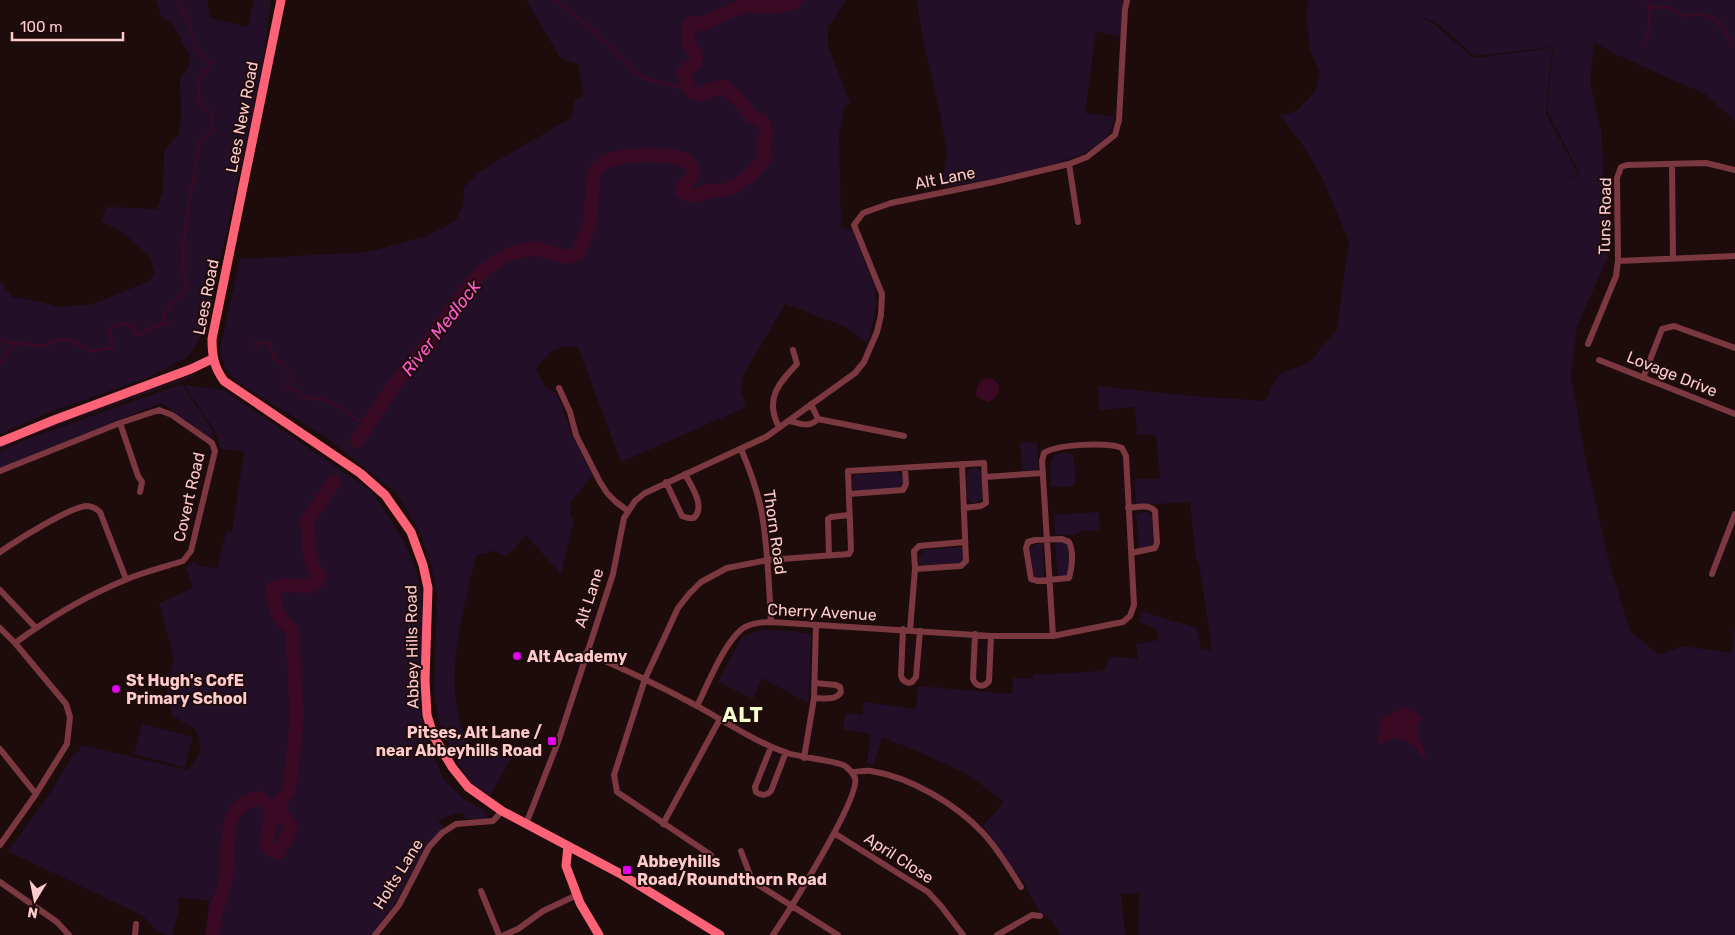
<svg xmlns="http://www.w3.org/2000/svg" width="1735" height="935" font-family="Rubik,sans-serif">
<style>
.green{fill:#230f28;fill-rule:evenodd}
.water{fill:#3a0923}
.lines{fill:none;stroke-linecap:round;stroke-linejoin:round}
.stream{stroke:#3a0923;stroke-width:2.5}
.river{stroke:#3a0923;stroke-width:14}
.street{stroke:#7c3840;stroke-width:6}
.secondary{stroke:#fd6277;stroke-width:9}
.poi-dot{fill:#e303f1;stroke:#1e0c0c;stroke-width:2}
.labels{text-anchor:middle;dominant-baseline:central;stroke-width:4;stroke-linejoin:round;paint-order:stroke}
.street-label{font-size:16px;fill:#fecacc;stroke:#1e0c0c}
.poi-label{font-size:16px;font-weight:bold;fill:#fecacc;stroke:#1e0c0c;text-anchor:start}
.water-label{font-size:18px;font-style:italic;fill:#fd5acb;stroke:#1e0c0c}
.district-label{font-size:21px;font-weight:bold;letter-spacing:1px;fill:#f4fecc;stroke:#1e0c0c}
</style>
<rect width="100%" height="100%" fill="#1e0c0c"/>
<path class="green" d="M156,0H207L210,18L248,27L254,0H271L262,68L214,289L208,312L198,341L189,356L147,378L47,413L0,434V281L12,297L37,301L58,307L93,304L147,282L155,275L150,258L123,232L101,221L106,207L157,209L163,191L164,151L179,134L181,119L180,78L188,68L190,56L174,26L161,16Z
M526,0H846L828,27V46L850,103L844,107L839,134L841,228L852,229L875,288L876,306L868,343L846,327L785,304L743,375L741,392L746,407L621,462L578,347C552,346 552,350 536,369L546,388L557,393L573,437L593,475L571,501L570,517L574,519L561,574L526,535L507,556L494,551L476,555C464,609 445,667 460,723C463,732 468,742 472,751L513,754L490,796L471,783L456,760L440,724L434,693L437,595L431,565L418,528L396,493L327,438L237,382L225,368L220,349L240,259L367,252L428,236L456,220L463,205L464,187L480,171L571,118L575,99L584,95L578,64L561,59Z
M917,0H1123L1121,37L1096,31L1085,113L1114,117C1113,124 1112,130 1108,135C1086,166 979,181 941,188L947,153L941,118L922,34Z
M1309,0H1735V121L1705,94L1615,54L1594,42L1590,82L1601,130L1608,257L1577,326L1571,377L1586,461L1610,566L1630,631L1659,655L1683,646L1732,653L1735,627V935H1138L1139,893L1121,894L1125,935H1060L1058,930L1050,919L1040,913L1025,885L983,826L1004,802L969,775L931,757L882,737L874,764L867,762L871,734L843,729L845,713L862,715L864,702L916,709L918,686L1012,694L1013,678L1033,679V675L1104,671L1110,657L1134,658L1138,662L1136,644L1159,640C1159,627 1149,625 1138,622L1142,612L1197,628L1201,648L1212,650L1199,563L1196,559L1190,502L1140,505L1136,503L1135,479H1160L1156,435H1137L1135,407L1099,410L1098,386L1191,396L1265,401L1279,374L1309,363L1337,329L1349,241L1320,173L1302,144L1280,116L1296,111L1315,92L1320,73L1310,50L1306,15ZM1418,15L1435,22L1475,56L1553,47L1547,111L1580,174L1553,185L1578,174L1546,113L1552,48L1474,58L1434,24Z
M195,374V376L17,440L0,450V448L16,439Z
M182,384L213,431L212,439L161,403L0,468V452L19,442Z
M184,385L224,390L371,491L389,517L403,540L414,565L421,590L423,620L420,680L421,713L428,743L444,780L465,800L484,810L488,815L485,819H465L464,813C455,812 447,817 438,821L444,828L417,863L394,905L372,935H206L209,901L179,897L178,914L172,935C156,935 153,926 143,916L8,851L50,793L73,754L79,751L81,745L188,770L201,751L196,730L173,716L166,695L174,658L159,603L193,588L186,567L193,562L201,566L217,568L227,530L232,532L244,452L221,449L215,431Z
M1020,443H1037L1038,467L1036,470H1022Z
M1062,453L1073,454L1076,481L1073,486L1051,487L1050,465L1054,456Z
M973,468H977L982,473V498L980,502L972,503L967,497V473L969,469Z
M897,471L903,476V482L901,486L895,489L857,491L853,489L852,479L855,475Z
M1099,512L1100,528L1097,530L1082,531L1073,535H1057L1055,533L1054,515Z
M1147,512L1152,517L1154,543L1152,547L1139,549L1136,513Z
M1060,541L1066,543L1068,546L1070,570L1068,575L1058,578L1055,543Z
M1035,544H1042L1044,579L1036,578L1032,573L1030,548Z
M958,547L963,549V559L960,563L922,565L919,563V557L924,550Z
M763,630L792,631L811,634L808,703L762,678L753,699L718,682L742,637L753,633Z
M142,724L193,737L185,768L134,754Z"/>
<path class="water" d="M986,378L993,379L999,384C999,394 997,399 988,402L976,396C977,387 977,382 986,378Z
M1403,707L1414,711L1422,719C1411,733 1422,740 1426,755L1423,758C1412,743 1400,731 1382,744L1377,742L1381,719Z"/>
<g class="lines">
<path class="stream" d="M555,0L582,21L643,78L680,88L686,85
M1647,0L1650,8L1668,7L1684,16C1712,9 1723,22 1732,46
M1647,43L1650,8
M165,323L163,318L173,301L186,291C177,238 193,192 200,140L213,131L212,115L200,103L198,81L211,65L196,50L190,27L177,0
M0,340L13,343
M252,344L267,343L270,344V350L274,354L273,357L276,361L281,362L292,375L293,380L286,383L287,386L299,392L302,397L329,401L358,420H364L367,417H372
M0,363L14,343L44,346L62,339L69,340L94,352L97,350L112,348C114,340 108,336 110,329C119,322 127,322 136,328L133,333L140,335C149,327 161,323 173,322"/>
<path class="river" d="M357,441L393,387L421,352L462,296L478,276L494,263L512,253L536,248L565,257L578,254L590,222L594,172C598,168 603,162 609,160C625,155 685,149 693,168C696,176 684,183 682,191C691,199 699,194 708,191C714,190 719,191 724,190C738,189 757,168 765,158L763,144L767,134L762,121L751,116L739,100L724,87L713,89L699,95L694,93L686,85L685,74L683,73C686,69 692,68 695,63C699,55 691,51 689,44C687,39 688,30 690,24L693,23L702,24L747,4C758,9 786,7 796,0
M212,935C214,927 214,920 216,912C219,900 225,887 226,875C230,847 220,805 258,798C290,814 248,847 279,852L290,830V825L283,817L280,808V802L289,791L297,718L292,630L278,615L272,589L284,585L310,586C315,584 318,581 320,576L314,569L310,557L307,521L334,482"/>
<path class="street" d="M1069,164L1078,222
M1672,165L1673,258
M1618,261L1735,256
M1588,344L1616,276L1618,261L1617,178L1621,167L1627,165L1706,163L1735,170
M1599,360L1735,414
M1643,378L1662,329L1674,326L1735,348
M559,388L570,412L576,435L600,482L607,493L616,502L628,511
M818,419L904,436
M790,421C801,424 809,428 818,419L811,404
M120,423L138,476L142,482L140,492
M779,427C764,399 779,383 797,364L793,350
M741,449C750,470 758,492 762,514C768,550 769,586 771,622
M0,471L120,423L159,410L172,415L212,443L215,451L191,551L183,561C164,567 143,572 125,580C86,596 49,618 15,643
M985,477L1043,473
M666,482L682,516L688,518H694C706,506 691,486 685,474
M849,494L903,490L906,484L905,468
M1128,508C1137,507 1149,504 1155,511L1157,543L1155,548L1131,553
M1062,539L1069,542C1074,552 1072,568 1069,578L1038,581L1031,579L1026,548L1028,542L1035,540Z
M0,552C16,541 68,508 86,506C92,506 95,508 100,512L126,579
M829,556L828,519L831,517L849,515
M915,569L914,551L919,546L965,542
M1712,574L1735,514
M0,590L36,628
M0,628L15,643L66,704L70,717L67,744L36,794L0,845
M903,629L901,675C902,681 907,684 912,682L916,677L920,631
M910,630L915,569L961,566L966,561L962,464
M975,634L973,679C976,687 984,688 989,681L991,636
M586,653C625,669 662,687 699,707C727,723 756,742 787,753C800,757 838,761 845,766C849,769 853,773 855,778C861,797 787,914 773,935
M814,698C823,698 836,701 841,692L840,687L836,685L815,683
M697,706C707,686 726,638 745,627C753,623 762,622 771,622L991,636H1053L1123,622L1130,616L1134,605L1126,456L1122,448C1108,442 1057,444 1044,453L1042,461L1053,636
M771,747L755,787L756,792C762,796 766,796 771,791L786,752
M0,749L36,794
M804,758L814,698L816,625
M852,772C858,772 865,770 871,771C910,777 956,804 983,833C998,849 1009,868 1021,887
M526,824L558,742L613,574L624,518L635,501L645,493L766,437L855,373L864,362L877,332L881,315L882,294L854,225L863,213L891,203L994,182L1069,164L1087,157L1115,135L1119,120L1125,9L1127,0
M663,824L720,719
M834,833L928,892L941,906L963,935
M741,851L750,875L757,884L838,935
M711,855L617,792L614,775L645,679L678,608L689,594L701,582L727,568L768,560L849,554L851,550L848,471L984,463L986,503L981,506L964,508
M0,882L57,922L69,935
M481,891L499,935
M135,935L136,924
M375,935L399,905L429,847L442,833L456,824L493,821L502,811
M504,935L518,929L543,911L577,895
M997,935L1032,915L1040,916"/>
<path class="secondary" d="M281,0L212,339C212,356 214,367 224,381L360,473L385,495L411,532L423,565L428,588L425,680L427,715L433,735L452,767L468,787L502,811L619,873L720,935
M0,442L54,420L191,369L212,359
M568,846L566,866L580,903L599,935"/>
</g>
<g class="poi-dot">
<circle cx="517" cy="656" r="5"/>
<circle cx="116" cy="689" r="5"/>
<rect x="547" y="736" width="10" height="10" rx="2.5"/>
<rect x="622" y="865" width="10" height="10" rx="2.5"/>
</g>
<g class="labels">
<g class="street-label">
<text transform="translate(242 117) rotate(-79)">Lees New Road</text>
<text transform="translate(945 178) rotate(-11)">Alt Lane</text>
<text transform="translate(1605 216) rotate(-89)">Tuns Road</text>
<text transform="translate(206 297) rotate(-79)">Lees Road</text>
<text transform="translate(1672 374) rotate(22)">Lovage Drive</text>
<text transform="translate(189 497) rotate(-77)">Covert Road</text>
<text transform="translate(775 532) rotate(82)">Thorn Road</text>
<text transform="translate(589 598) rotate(-72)">Alt Lane</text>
<text transform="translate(822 612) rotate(3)">Cherry Avenue</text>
<text transform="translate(412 647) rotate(-91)">Abbey Hills Road</text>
<text transform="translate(899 858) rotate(33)">April Close</text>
<text transform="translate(398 874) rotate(-58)">Holts Lane</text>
</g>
<g class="poi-label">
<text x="527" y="656">Alt Academy</text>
<text x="126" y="680">St Hugh's CofE<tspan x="126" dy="18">Primary School</tspan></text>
<text x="542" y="732" text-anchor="end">Pitses, Alt Lane /<tspan x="542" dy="18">near Abbeyhills Road</tspan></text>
<text x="637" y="861">Abbeyhills<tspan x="637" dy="18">Road/Roundthorn Road</tspan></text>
</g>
<g class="water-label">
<text transform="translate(441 328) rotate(-52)">River Medlock</text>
</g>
<g class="district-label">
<text x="743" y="714">ALT</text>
</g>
</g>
<g transform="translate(35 900) rotate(190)" stroke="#1e0c0c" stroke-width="4" paint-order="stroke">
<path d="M0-4L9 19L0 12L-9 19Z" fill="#fecacc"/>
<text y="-8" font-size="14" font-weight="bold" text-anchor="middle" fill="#fecacc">N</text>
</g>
<path d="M12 32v8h111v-8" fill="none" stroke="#fecacc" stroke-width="2.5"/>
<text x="20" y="32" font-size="15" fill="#fecacc" stroke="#1e0c0c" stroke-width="4" paint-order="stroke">100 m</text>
</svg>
